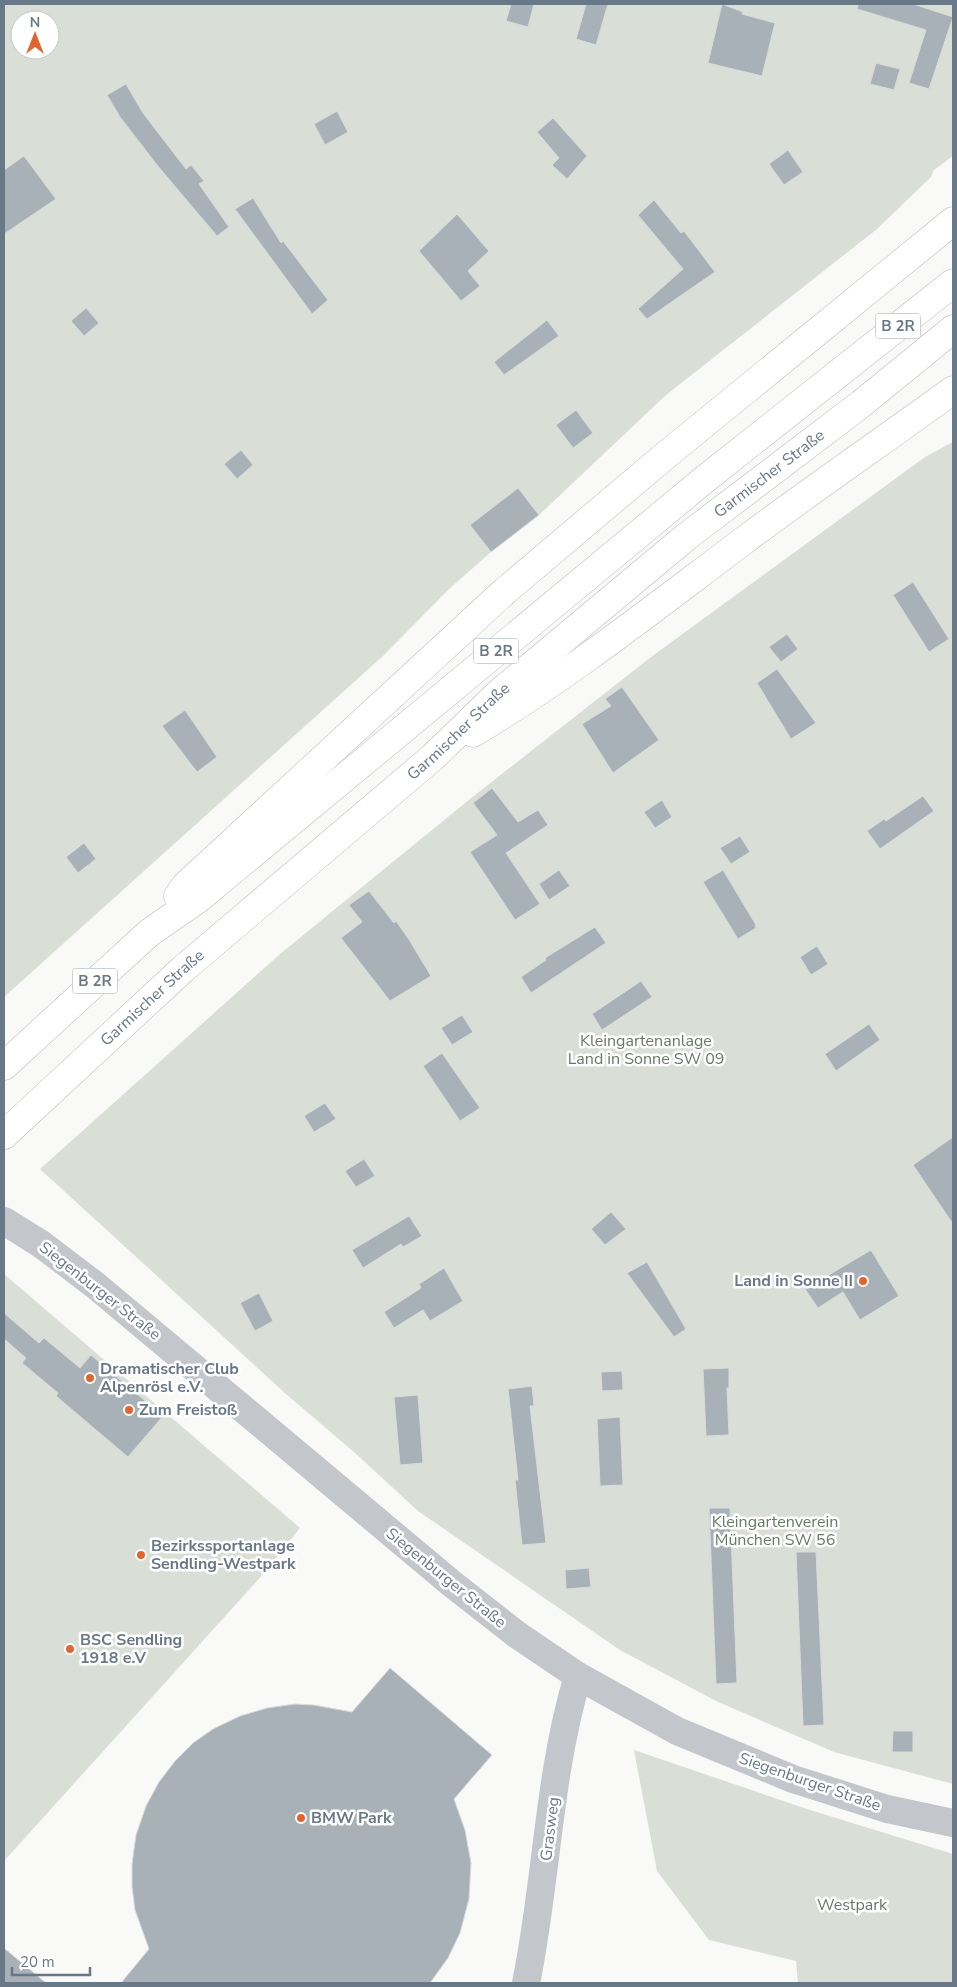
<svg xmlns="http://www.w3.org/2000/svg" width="957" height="1987" font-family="'Nunito Sans',sans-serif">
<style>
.green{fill:#d9ded6;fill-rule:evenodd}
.building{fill:#a9b1b8;stroke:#dbdbd9}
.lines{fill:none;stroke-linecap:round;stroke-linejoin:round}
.highway-casing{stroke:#b6b9bd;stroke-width:29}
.minor{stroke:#c3c6ca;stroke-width:28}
.highway{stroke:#fff;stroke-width:28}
.poi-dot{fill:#df6631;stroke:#fff;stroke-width:2}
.labels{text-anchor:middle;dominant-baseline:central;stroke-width:5;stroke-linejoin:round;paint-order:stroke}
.shield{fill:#fff;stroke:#96a0ab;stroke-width:1}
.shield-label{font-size:15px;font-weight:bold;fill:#697887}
.street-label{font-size:16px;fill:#697887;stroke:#fff}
.park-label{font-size:16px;fill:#667a64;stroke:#fff}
.poi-label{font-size:16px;font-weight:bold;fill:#697887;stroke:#fff;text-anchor:start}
</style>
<rect width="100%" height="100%" fill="#f9f9f7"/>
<path class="green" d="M4,4H953V156L934,170L931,177L877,229L666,395L539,515L491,552L449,589L384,655L4,997ZM20,20H50V50H20Z
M953,442V1784L834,1752L716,1701L620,1650L418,1511L354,1452L286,1394L40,1169L280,954L470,799L651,657L925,457Z
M4,1274L300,1528L257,1581L4,1861Z
M634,1750L810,1810L953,1854V1983H798L796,1961L709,1940L657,1871Z"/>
<path class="building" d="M511,4H534L528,27L506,21Z
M586,4H608L596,45L576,39Z
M722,4L743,12L742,14L775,23L762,76L708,63Z
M858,4H913L953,17L929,89L909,83L926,30L857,9Z
M876,63L900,69L894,90L870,84Z
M126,84L143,113L186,169L191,165L204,181L199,184L229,227L217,236L157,165L120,117L107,95Z
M337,111L348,132L325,145L314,124Z
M553,118L587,156L567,179L552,165L559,158L537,132Z
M788,150L803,172L784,185L769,164Z
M24,156L56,199L4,234V170Z
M253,198L281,243L283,241L328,300L312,314L235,209Z
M654,200L681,233L684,231L715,272L647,319L638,309L683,269L638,215Z
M457,214L489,251L468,271L480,286L461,301L419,251Z
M86,308L99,323L84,336L71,321Z
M547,320L559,336L504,375L494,362Z
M576,410L593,433L573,448L556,425Z
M241,450L253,465L237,479L224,464Z
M518,488L539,515L491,552L470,525Z
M913,582L949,639L929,652L893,595Z
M787,634L798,649L781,662L769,647Z
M777,669L816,723L791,739L757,683Z
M622,687L659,740L613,773L582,724L611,706L605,699Z
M185,710L217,757L197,772L162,726Z
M492,788L518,822L538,810L548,825L506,853L540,904L515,920L470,852L497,835L473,803Z
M923,796L934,811L880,849L867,831L884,819L886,821Z
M662,800L672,817L655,828L644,812Z
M740,836L750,852L731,864L720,848Z
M84,843L96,859L78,873L66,857Z
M559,870L570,886L549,900L539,884Z
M723,870L756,925L755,926L756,928L738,939L703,882Z
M369,891L394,923L396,921L408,938L431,976L390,1001L341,938L362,922L349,905Z
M595,927L606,943L531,993L521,977L546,960L545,958Z
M817,946L828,964L811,975L800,957Z
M641,981L652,997L602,1030L592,1014Z
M462,1015L473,1032L452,1045L441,1028Z
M869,1024L880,1040L836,1071L825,1054Z
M442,1053L480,1108L460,1121L423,1066Z
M325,1103L336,1119L314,1132L304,1116Z
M953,1137V1224L913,1165Z
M364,1159L375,1176L356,1187L345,1171Z
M611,1212L626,1229L605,1245L591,1229Z
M409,1216L422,1236L403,1247L401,1244L363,1268L352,1250Z
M871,1250L899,1296L860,1320L843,1292L818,1308L805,1289Z
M647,1262L686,1329L674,1337L627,1273Z
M444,1268L463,1301L430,1321L423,1310L394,1328L384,1312L421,1288L419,1284Z
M259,1293L273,1321L255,1331L240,1303Z
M4,1313L39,1343L44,1338L80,1368L91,1355L163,1416L128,1457L56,1396L58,1393L22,1363L26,1358L4,1339Z
M729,1368V1388H727L729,1435L706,1436L703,1369Z
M622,1371L623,1390L602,1391L601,1372Z
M532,1386L534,1406H530L546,1543L522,1545L515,1480H518L508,1389Z
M418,1395L423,1463L400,1465L394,1397Z
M620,1417L623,1485L600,1486L597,1419Z
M709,1508H730L737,1683L716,1684Z
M796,1552H816L824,1725L803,1726Z
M589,1568L591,1587L566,1589L565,1570Z
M390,1668L492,1755L454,1799L465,1830L471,1863L469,1899L460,1933L448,1958L430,1983H121L149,1949L135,1910L132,1887V1864L136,1835L146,1806L159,1782L175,1761L193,1743L213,1729L240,1716L267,1708L295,1704L314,1705L352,1712Z
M893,1731H913V1752H892Z
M4,1948L46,1983H4Z"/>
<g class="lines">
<defs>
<g id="highway">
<path d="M473,733C567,677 654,608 742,542C811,490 883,441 953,390"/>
<path d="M178,896L186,885L505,591L666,455L953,221"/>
<path d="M4,1066L149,933L198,899L705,479L953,283"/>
<path id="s1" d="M4,1135L183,969L433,757L499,693L686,537L861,404L953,329"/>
</g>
</defs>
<use href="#highway" class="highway-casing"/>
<path class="minor" d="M4,1221L41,1244L95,1285L451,1583L516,1634L578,1676L677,1731L793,1779L887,1809L953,1823
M526,1983C547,1881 548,1775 578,1676"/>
<use href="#highway" class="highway"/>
</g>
<g class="poi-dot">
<circle cx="863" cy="1281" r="5"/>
<circle cx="90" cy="1378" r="5"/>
<circle cx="129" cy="1410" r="5"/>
<circle cx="141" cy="1555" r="5"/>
<circle cx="70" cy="1649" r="5"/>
<circle cx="301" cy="1818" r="5"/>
</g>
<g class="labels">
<g class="shield">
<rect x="875.5" y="313.5" width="45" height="25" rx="4"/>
<rect x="473.5" y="638.5" width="45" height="25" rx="4"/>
<rect x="72.5" y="968.5" width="45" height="25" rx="4"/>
</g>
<g class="shield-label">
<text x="898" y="326">B 2R</text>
<text x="496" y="651">B 2R</text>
<text x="95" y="981">B 2R</text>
</g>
<g class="street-label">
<text stroke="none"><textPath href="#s1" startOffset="1012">Garmischer Straße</textPath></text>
<text stroke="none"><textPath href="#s1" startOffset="608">Garmischer Straße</textPath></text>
<text stroke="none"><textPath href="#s1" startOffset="202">Garmischer Straße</textPath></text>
<text transform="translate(100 1291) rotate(38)">Siegenburger Straße</text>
<text transform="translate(446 1578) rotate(39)">Siegenburger Straße</text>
<text transform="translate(810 1782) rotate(19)">Siegenburger Straße</text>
<text transform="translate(550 1829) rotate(-83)">Grasweg</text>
</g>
<g class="park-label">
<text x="646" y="1041">Kleingartenanlage<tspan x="646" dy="18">Land in Sonne SW 09</tspan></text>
<text x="775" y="1522">Kleingartenverein<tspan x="775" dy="18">München SW 56</tspan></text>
<text x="852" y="1905">Westpark</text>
</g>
<g class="poi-label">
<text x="853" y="1281" text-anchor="end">Land in Sonne II</text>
<text x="100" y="1369">Dramatischer Club<tspan x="100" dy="18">Alpenrösl e.V.</tspan></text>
<text x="139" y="1410">Zum Freistoß</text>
<text x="151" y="1546">Bezirkssportanlage<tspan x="151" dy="18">Sendling-Westpark</tspan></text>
<text x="80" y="1640">BSC Sendling<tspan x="80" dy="18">1918 e.V</tspan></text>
<text x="311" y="1818">BMW Park</text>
</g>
</g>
<rect width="957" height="1987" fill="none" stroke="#697887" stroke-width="10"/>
<g transform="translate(35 35)"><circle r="24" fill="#ffffff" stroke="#c3c9cf"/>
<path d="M0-4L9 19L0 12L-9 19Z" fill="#df6631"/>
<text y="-8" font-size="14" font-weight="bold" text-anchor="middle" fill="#697887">N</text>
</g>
<path d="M12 1967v8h78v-8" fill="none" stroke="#697887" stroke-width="2.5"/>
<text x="20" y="1967" font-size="15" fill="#697887" stroke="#ffffff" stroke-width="4" paint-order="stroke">20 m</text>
</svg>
